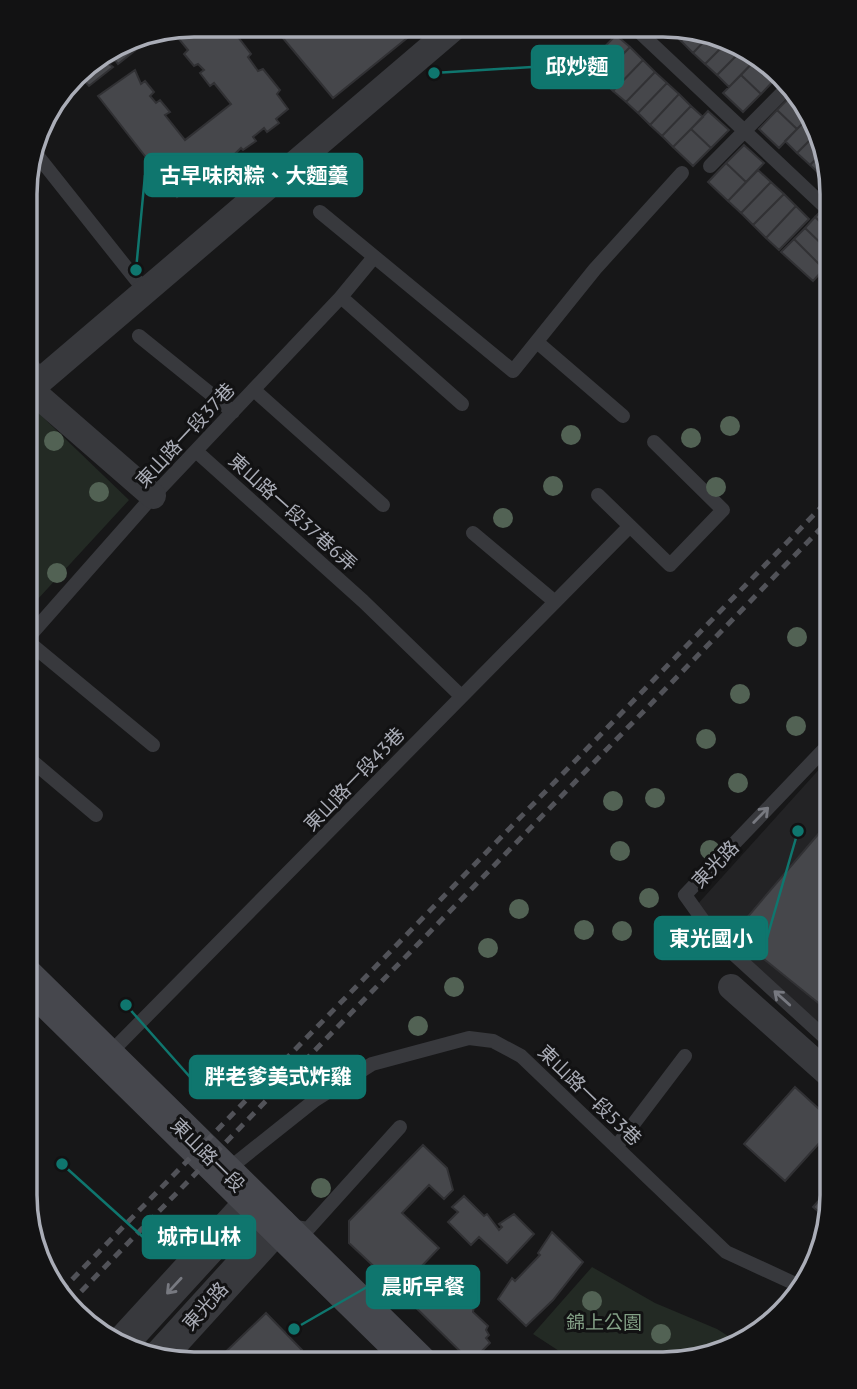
<svg xmlns="http://www.w3.org/2000/svg" width="857" height="1389" font-family="'PT Sans','Noto Sans TC',sans-serif">
<style>
.built{fill:#232325}
.green{fill:#232a24}
.building{fill:#46474b;stroke:#313134;stroke-width:2}
.lines{fill:none;stroke-linecap:round;stroke-linejoin:round}
.service{stroke:#38393d;stroke-width:14}
.minor{stroke:#38393d;stroke-width:26}
.tertiary{stroke:#38393d;stroke-width:33}
.secondary{stroke:#46474d;stroke-width:38}
.rail{stroke:#515258;stroke-width:5;stroke-dasharray:9 7;stroke-linecap:butt}
.tree{fill:#526254}
.oneway{stroke:#777980}
.labels{text-anchor:middle;dominant-baseline:central;stroke-width:6;stroke-linejoin:round;paint-order:stroke}
.street-label{font-size:19px;fill:#aaadb7;stroke:#121213}
.park-label{font-size:19px;fill:#83a086;stroke:#121213}
.rim{fill:none;stroke:#aaadb7;stroke-width:3.5}
.leader{fill:none;stroke:#0f766e;stroke-width:2.5}
.callout-dot{fill:#0f766e;stroke:#121213;stroke-width:2.5}
.callout{fill:#0f766e;stroke:#0f766e;stroke-width:2.5}
.callout-label{font-size:21px;text-anchor:middle;font-weight:bold;fill:#fff}
</style>
<rect width="100%" height="100%" fill="#171718"/>
<path class="built" d="M832,755V1047L700,920L696,906Z"/>
<path class="green" d="M26,401L129,500L25,613Z
M592,1267L655,1303L717,1329L739,1343L728,1352L664,1364H579L533,1334Z"/>
<path class="building" d="M272,25L422,26L333,98Z
M210,26L221,31L231,28L251,54L248,57L258,71L263,69L280,90L277,94L288,109L276,119L279,123L267,132L264,128L253,137L256,141L243,150L241,148L214,174L210,170L199,179L202,183L191,192L187,188L177,197L98,96L135,70L141,84L145,81L154,92L150,96L156,103L160,100L170,112L165,115L185,140L231,104L214,83L210,86L200,73L204,70L198,64L194,66L184,54L188,50L178,38L183,29L193,27L199,35Z
M671,28H694L681,41L669,30Z
M694,28L711,34L693,53L681,41Z
M711,34L727,42L705,64L693,53Z
M616,35L630,47L600,78L587,65Z
M137,36L142,45L118,64L115,60L109,64L113,67L89,86L77,73L129,37Z
M727,42L743,49L717,75L705,64Z
M630,47L643,60L613,91L600,78Z
M743,49L759,56L729,87L717,75Z
M759,56L779,75L761,94L741,75Z
M643,60L655,72L626,102L613,91Z
M655,72L667,83L638,113L626,102Z
M741,75L761,94L743,112L723,93Z
M667,83L679,94L650,125L638,113Z
M679,94L691,106L662,136L650,125Z
M793,94L810,116L797,129L777,110Z
M691,106L703,117L673,147L662,136Z
M777,110L797,129L779,148L759,129Z
M708,111L729,130L711,148L691,129Z
M810,116L820,130L797,153L785,141Z
M691,129L711,148L693,166L673,147Z
M820,130L824,151L810,165L797,153Z
M744,145L764,163L746,182L726,163Z
M824,151L828,172L823,177L810,165Z
M726,163L746,182L728,201L708,182Z
M758,170L771,182L741,213L728,201Z
M771,182L784,194L753,225L741,213Z
M784,194L796,206L766,238L753,225Z
M796,206L809,219L779,250L766,238Z
M826,206L832,212V233L815,217Z
M815,217L832,233V254L805,228Z
M805,228L832,254V260L824,269L794,239Z
M794,239L824,269L813,281L781,252Z
M832,818V1014L733,934Z
M795,1087L832,1121V1129L785,1181L744,1144Z
M423,1145L447,1168L453,1190L444,1199L429,1185L402,1213L439,1248L399,1290L349,1243V1221Z
M832,1186V1207L827,1219L813,1207Z
M464,1196L484,1216L487,1214L499,1230L502,1227L499,1224L514,1214L534,1234L507,1263L479,1237L471,1245L448,1222L458,1212L452,1207Z
M552,1232L583,1262L553,1300L526,1326L498,1299L512,1278L515,1281L540,1255L538,1253Z
M419,1272L424,1277L435,1274L451,1290L461,1287L470,1292L475,1301L473,1312L488,1326L486,1330L489,1335L486,1338L490,1343L471,1362L400,1292Z
M266,1313L302,1350L288,1363H214Z"/>
<g class="lines">
<path class="service" d="M634,27L823,205
M33,150L145,291
M710,166L788,87
M320,212L513,371L595,269L682,173
M341,297L462,404
M829,297L832,293
M139,336L233,412
M537,342L623,416
M26,355L41,379
M254,390L383,505
M197,452L363,601L460,695
M598,495L670,565L723,510L654,442
M473,533L554,601
M26,640L153,745
M25,641L153,496L341,297L374,257
M25,755L96,815
M832,1044L715,937L685,895L832,741
M108,1055L628,528
M616,1147L685,1056
M226,1171L315,1100L372,1064L469,1038L493,1041L521,1056L726,1252L802,1287
M289,1226L308,1229L400,1127"/>
<path class="minor" d="M30,389L153,496
M26,393L456,26
M731,987L832,1077"/>
<path class="tertiary" d="M122,1343L253,1200
M158,1358L280,1224"/>
<path class="secondary" d="M25,977L419,1364"/>
<path class="rail" d="M61,1291L832,496
M70,1303L832,517"/>
</g>
<g class="tree">
<circle cx="730" cy="426" r="10"/>
<circle cx="571" cy="435" r="10"/>
<circle cx="691" cy="438" r="10"/>
<circle cx="54" cy="441" r="10"/>
<circle cx="553" cy="486" r="10"/>
<circle cx="716" cy="487" r="10"/>
<circle cx="99" cy="492" r="10"/>
<circle cx="503" cy="518" r="10"/>
<circle cx="57" cy="573" r="10"/>
<circle cx="797" cy="637" r="10"/>
<circle cx="740" cy="694" r="10"/>
<circle cx="796" cy="726" r="10"/>
<circle cx="706" cy="739" r="10"/>
<circle cx="738" cy="783" r="10"/>
<circle cx="655" cy="798" r="10"/>
<circle cx="613" cy="801" r="10"/>
<circle cx="710" cy="850" r="10"/>
<circle cx="620" cy="851" r="10"/>
<circle cx="649" cy="898" r="10"/>
<circle cx="519" cy="909" r="10"/>
<circle cx="584" cy="930" r="10"/>
<circle cx="622" cy="931" r="10"/>
<circle cx="488" cy="948" r="10"/>
<circle cx="454" cy="987" r="10"/>
<circle cx="418" cy="1026" r="10"/>
<circle cx="321" cy="1188" r="10"/>
<circle cx="592" cy="1301" r="10"/>
<circle cx="661" cy="1334" r="10"/>
</g>
<defs><path id="oneway-shaft" d="M-6 0H5M1.5-3L5.5 0L1.5 3" fill="none" stroke-width="1.6" stroke-linecap="round" stroke-linejoin="round" transform="scale(1.75)"/></defs>
<g class="oneway">
<use href="#oneway-shaft" transform="translate(761 815) rotate(-46)"/>
<use href="#oneway-shaft" transform="translate(782 998) rotate(-138)"/>
<use href="#oneway-shaft" transform="translate(174 1286) rotate(133)"/>
</g>
<g class="labels">
<g class="street-label">
<text transform="translate(185 435) rotate(-47)">東山路一段37巷</text>
<text transform="translate(293 512) rotate(42)">東山路一段37巷6弄</text>
<text transform="translate(354 779) rotate(-46)">東山路一段43巷</text>
<text transform="translate(715 864) rotate(-46)">東光路</text>
<text transform="translate(590 1095) rotate(44)">東山路一段53巷</text>
<text transform="translate(208 1155) rotate(45)">東山路一段</text>
<text transform="translate(205 1306) rotate(-48)">東光路</text>
</g>
<g class="park-label">
<text x="604" y="1322">錦上公園</text>
</g>
</g>
<path d="M0 0H857V1389H0ZM194 37H663A157 157 0 0 1 820 194V1195A157 157 0 0 1 663 1352H194A157 157 0 0 1 37 1195V194A157 157 0 0 1 194 37Z" fill="#121213" fill-rule="evenodd"/>
<path class="rim" d="M194 37H663A157 157 0 0 1 820 194V1195A157 157 0 0 1 663 1352H194A157 157 0 0 1 37 1195V194A157 157 0 0 1 194 37Z"/>
<path class="leader" d="M434 73L532 67M136 270L145 175M798 831L767 938M126 1005L190 1077M62 1164L143 1237M294 1329L367 1287"/>
<g class="callout-dot">
<circle cx="434" cy="73" r="7"/>
<circle cx="136" cy="270" r="7"/>
<circle cx="798" cy="831" r="7"/>
<circle cx="126" cy="1005" r="7"/>
<circle cx="62" cy="1164" r="7"/>
<circle cx="294" cy="1329" r="7"/>
</g>
<g class="callout">
<rect x="532" y="46" width="91" height="42" rx="7"/>
<rect x="145" y="154" width="217" height="42" rx="7"/>
<rect x="655" y="917" width="112" height="42" rx="7"/>
<rect x="190" y="1056" width="175" height="42" rx="7"/>
<rect x="143" y="1216" width="112" height="42" rx="7"/>
<rect x="367" y="1266" width="112" height="42" rx="7"/>
</g>
<g class="callout-label">
<text x="577" y="74">邱炒麵</text>
<text x="254" y="183">古早味肉粽、大麵羹</text>
<text x="711" y="946">東光國小</text>
<text x="278" y="1084">胖老爹美式炸雞</text>
<text x="199" y="1244">城市山林</text>
<text x="423" y="1294">晨昕早餐</text>
</g>
</svg>
